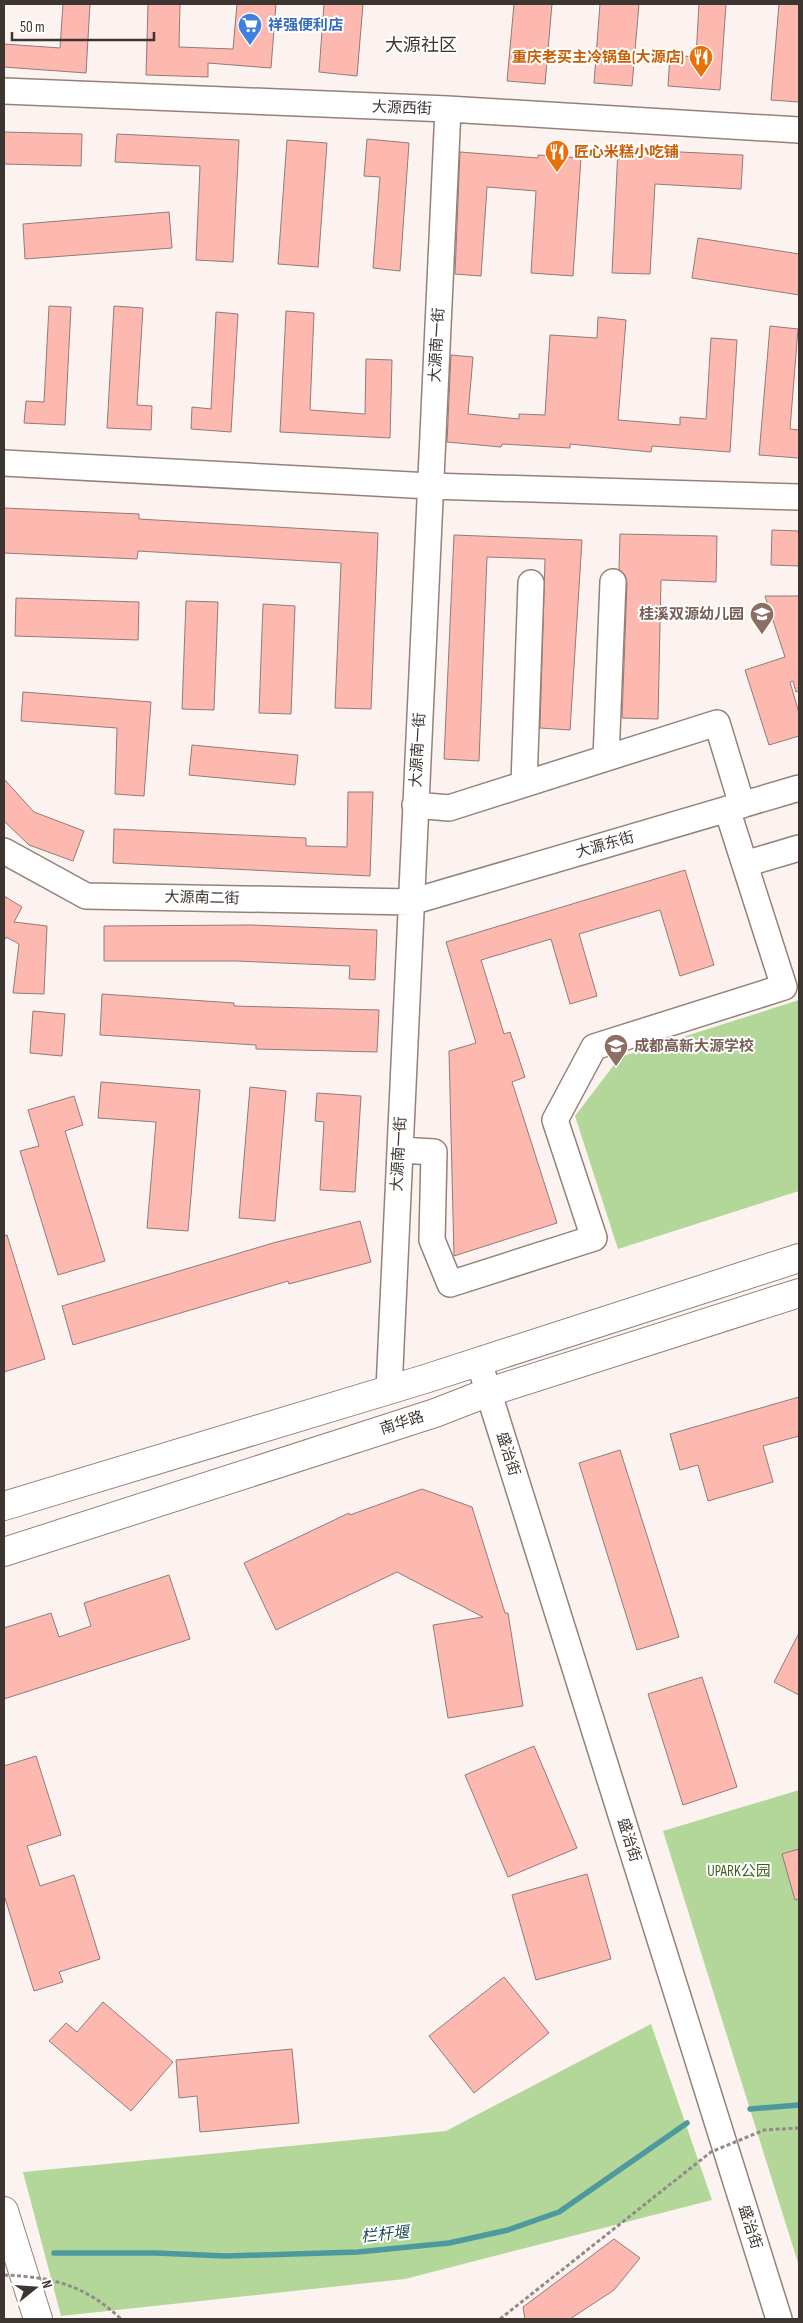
<svg xmlns="http://www.w3.org/2000/svg" width="803" height="2323" font-family="'Sofia Sans Condensed','Noto Sans SC',sans-serif">
<style>
.green{fill:#b2d799}
.lines{fill:none;stroke-linecap:round;stroke-linejoin:round}
.stream{stroke:#4d999e;stroke-width:5.5}
.building{fill:#fdb8af;stroke:#917b78}
.minor-casing{stroke:#958179;stroke-width:28}
.major-casing{stroke:#958179;stroke-width:30}
.minor{stroke:#fff;stroke-width:25}
.major{stroke:#fff;stroke-width:28}
.path-bridge{stroke:#938b87;stroke-width:3;stroke-dasharray:4 2.5;stroke-linecap:butt}
.labels{text-anchor:middle;dominant-baseline:central;stroke-width:4;stroke-linejoin:round;paint-order:stroke}
.shop-label{font-size:15px;font-weight:bold;fill:#366cbe;stroke:#fff;text-anchor:start}
.food-label{font-size:15px;font-weight:bold;fill:#c56008;stroke:#fff;text-anchor:end}
.street-label{font-size:15px;fill:#3d3531;stroke:#fff}
.education-label{font-size:15px;font-weight:bold;fill:#785e54;stroke:#fff;text-anchor:end}
.park-label{font-size:15px;fill:#3e621f;stroke:#fff}
.water-label{font-size:16px;font-style:italic;fill:#1b4d50;stroke:#fff}
.quarter-label{font-size:18px;fill:#3d3531;stroke:#fff}
</style>
<rect width="100%" height="100%" fill="#fcf3f0"/>
<path class="green" d="M799,1000V1191L618,1249L575,1116L620,1057Z
M799,1790V2266L663,1831Z
M651,2024L712,2200L405,2279L61,2316L23,2172L446,2131Z"/>
<g class="lines">
<path class="stream" d="M750,2109L799,2105
M54,2253H156L226,2256L358,2252L449,2243L508,2230L559,2212L687,2123"/>
</g>
<path class="building" d="M63,4H90L86,73L4,67V44L60,48Z
M148,4H180L179,47L233,49L237,4H276L271,68L208,63V77L146,75Z
M324,4H363L357,76L319,72Z
M514,4H552L545,84L507,81Z
M600,4H639L632,86L594,83Z
M699,4H726L720,90L668,86L670,55L696,57Z
M779,4H799V102L771,100Z
M4,132L82,134L81,166L4,164Z
M117,134L239,140L233,262L196,260L200,166L115,162Z
M367,139L409,143L400,271L373,268L380,177L364,176Z
M287,140L327,143L318,267L278,264Z
M618,149L743,155L741,189L655,184L650,274L612,273Z
M460,152L538,158V155L581,158L573,276L531,273L536,191L487,187L481,276L455,274Z
M169,212L172,248L25,259L23,224Z
M698,238L799,254V295L692,278Z
M49,306L71,307L65,425L24,423L26,401L44,402Z
M114,306L143,308L137,405L152,406L151,430L107,428Z
M286,311L314,313L310,410L365,414L366,359L392,360L390,438L280,432Z
M216,312L238,314L231,432L191,429L192,407L211,409Z
M598,317L626,320L618,420L680,425V417L706,419L711,338L737,340L730,452L652,446L651,452L570,444V448L502,444L501,447L447,442L451,355L473,357L468,414L519,419V414L545,415L550,335L597,338Z
M770,326L798,329L790,429L799,430V458L759,455Z
M4,508L139,514V519L378,533L371,709L335,708L341,563L138,551L137,559L4,553Z
M772,530L799,531V566L771,565Z
M620,534L717,536L716,582L661,580L658,719L622,718L627,583L625,575L619,569Z
M454,535L582,540L570,730L540,728L545,559L487,557L479,761L444,759Z
M765,596H799V691L796,692L793,681L790,682L799,713V736L769,745L745,670L785,657Z
M16,598L139,602L138,640L15,636Z
M186,601L218,602L214,710L182,709Z
M263,604L295,606L291,714L259,713Z
M23,692L151,702L144,796L115,794L117,728L21,721Z
M192,745L298,755L295,785L189,775Z
M4,779L34,812L84,831L73,861L29,845L4,821Z
M348,792H373L370,876L113,863L114,829L306,838V846L347,847Z
M685,870L714,965L680,976L660,910L579,934L597,996L570,1004L551,939L481,960L504,1034L510,1032L525,1077L512,1082L557,1223L454,1256L449,1051L476,1043L446,942Z
M4,896L22,907L14,922L47,926L44,994L13,993L19,944L6,937L4,941Z
M251,925L377,930L375,980L349,979L350,966L236,961H104V926Z
M102,994L234,1003V1006L379,1010L377,1052L256,1049V1045L100,1035Z
M33,1011L65,1014L62,1056L30,1053Z
M101,1082L200,1090L188,1231L147,1228L156,1122L98,1118Z
M250,1087L286,1091L275,1221L239,1218Z
M317,1093L361,1096L355,1192L320,1190L324,1122L315,1121Z
M74,1096L83,1125L65,1131L105,1261L58,1275L20,1151L39,1146L28,1110Z
M360,1221L371,1262L289,1284L288,1281L73,1345L62,1306L273,1243Z
M7,1235L45,1359L4,1372V1236Z
M799,1397V1436L763,1446L773,1482L708,1501L698,1465L680,1470L670,1434Z
M620,1450L679,1637L637,1650L579,1463Z
M422,1489L472,1507L505,1613H508L523,1706L448,1718L433,1625L483,1617L397,1572L276,1630L244,1563L349,1513L350,1515Z
M169,1575L190,1639L4,1699V1628L51,1613L59,1637L91,1626L84,1603Z
M799,1633V1695L774,1682Z
M702,1677L737,1787L683,1805L648,1694Z
M534,1746L577,1848L508,1877L465,1775Z
M36,1756L61,1835L27,1846L40,1886L74,1875L100,1959L59,1972L63,1982L34,1991L4,1895V1766Z
M799,1849V1899L795,1900L782,1854Z
M587,1874L611,1959L536,1980L512,1895Z
M504,1977L549,2033L474,2093L429,2036Z
M103,2002L173,2062L131,2111L49,2041L66,2023L77,2032Z
M292,2049L299,2123L200,2132L197,2096L179,2098L176,2060Z
M614,2239L640,2258L614,2290L570,2319H525L523,2307Z"/>
<g class="lines">
<defs>
<path id="minor" d="M4,91L448,109L799,130
M4,463L430,486L799,497
M606,758L613,582
M524,784L531,583
M415,805L449,808L717,723L742,805
M4,851L86,896L411,902L799,788
M745,864L799,848
M400,1150L434,1152L432,1240L450,1284L594,1238L555,1120L594,1047L784,987L727,809
M479,1362L779,2319
M389,1390L448,109"/>
<path id="major" d="M4,1506L425,1379L799,1258
M4,1552L435,1413L489,1392L799,1293
M4,2211L38,2319"/>
</defs>
<use href="#minor" class="minor-casing"/>
<use href="#major" class="major-casing"/>
<use href="#minor" class="minor"/>
<use href="#major" class="major"/>
<path class="path-bridge" d="M4,2275C52,2277 85,2285 121,2319
M500,2319L711,2152L764,2130L799,2128"/>
</g>
<defs>
<symbol id="supermarket-pin" viewBox="-11 -11 22 30"><path d="M0 17L-7.5 6A9.5 9.5 0 1 1 7.5 6Z" fill="#3f7fe0" stroke="#fff"/><path d="M-6-5.5h2.5l.6 2H6L4.5 2H-2.5L-4.4-4H-6ZM-1.5 3.2a1.3 1.3 0 1 0 .1 0ZM3 3.2a1.3 1.3 0 1 0 .1 0Z" fill="#fff"/></symbol>
<symbol id="restaurant-pin" viewBox="-11 -11 22 30"><path d="M0 17L-7.5 6A9.5 9.5 0 1 1 7.5 6Z" fill="#e8710a" stroke="#fff"/><path d="M-5-6h1v4h1v-4h1v4h1v-4h1v5L-1.5 .5V6h-2V.5L-5-1ZM5-6V6H3V1.5H1.5Q1.5-4 5-6Z" fill="#fff"/></symbol>
<symbol id="school-pin" viewBox="-11 -11 22 30"><path d="M0 17L-7.5 6A9.5 9.5 0 1 1 7.5 6Z" fill="#8d6e63" stroke="#fff"/><path d="M0-5L7-2L0 1L-7-2ZM-4 1L0 2.5L4 1V4Q0 6-4 4Z" fill="#fff"/></symbol>
</defs>
<g fill-rule="evenodd">
<use href="#supermarket-pin" x="236" y="11" width="28" height="38"/>
<use href="#restaurant-pin" x="687" y="43" width="28" height="38"/>
<use href="#restaurant-pin" x="543" y="138" width="28" height="38"/>
<use href="#school-pin" x="748" y="600" width="28" height="38"/>
<use href="#school-pin" x="602" y="1032" width="28" height="38"/>
</g>
<g class="labels">
<g class="shop-label">
<text x="268" y="25">祥强便利店</text>
</g>
<g class="food-label">
<text x="684" y="57">重庆老买主冷锅鱼(大源店)</text>
<text x="574" y="152" text-anchor="start">匠心米糕小吃铺</text>
</g>
<g class="street-label">
<text transform="translate(402 108) rotate(2)">大源西街</text>
<text transform="translate(437 345) rotate(-87)">大源南一街</text>
<text transform="translate(418 750) rotate(-87)">大源南一街</text>
<text transform="translate(605 845) rotate(-16)">大源东街</text>
<text transform="translate(202 898) rotate(1)">大源南二街</text>
<text transform="translate(399 1154) rotate(-87)">大源南一街</text>
<text transform="translate(402 1423) rotate(-18)">南华路</text>
<text transform="translate(508 1454) rotate(73)">盛治街</text>
<text transform="translate(629 1840) rotate(73)">盛治街</text>
<text transform="translate(750 2227) rotate(73)">盛治街</text>
</g>
<g class="education-label">
<text x="744" y="614">桂溪双源幼儿园</text>
<text x="634" y="1046" text-anchor="start">成都高新大源学校</text>
</g>
<g class="park-label">
<text x="739" y="1871">UPARK公园</text>
</g>
<g class="water-label">
<text transform="translate(385 2235) rotate(-6)">栏杆堰</text>
</g>
<g class="quarter-label">
<text x="421" y="45">大源社区</text>
</g>
</g>
<rect width="803" height="2323" fill="none" stroke="#3d3531" stroke-width="10"/>
<g transform="translate(35 2288) rotate(73)" stroke="#ffffff" stroke-width="4" paint-order="stroke">
<path d="M0-4L9 19L0 12L-9 19Z" fill="#3d3531"/>
<text y="-8" font-size="14" font-weight="bold" text-anchor="middle" fill="#3d3531">N</text>
</g>
<path d="M12 32v8h142v-8" fill="none" stroke="#3d3531" stroke-width="2.5"/>
<text x="20" y="32" font-size="15" fill="#3d3531" stroke="#ffffff" stroke-width="4" paint-order="stroke">50 m</text>
</svg>
